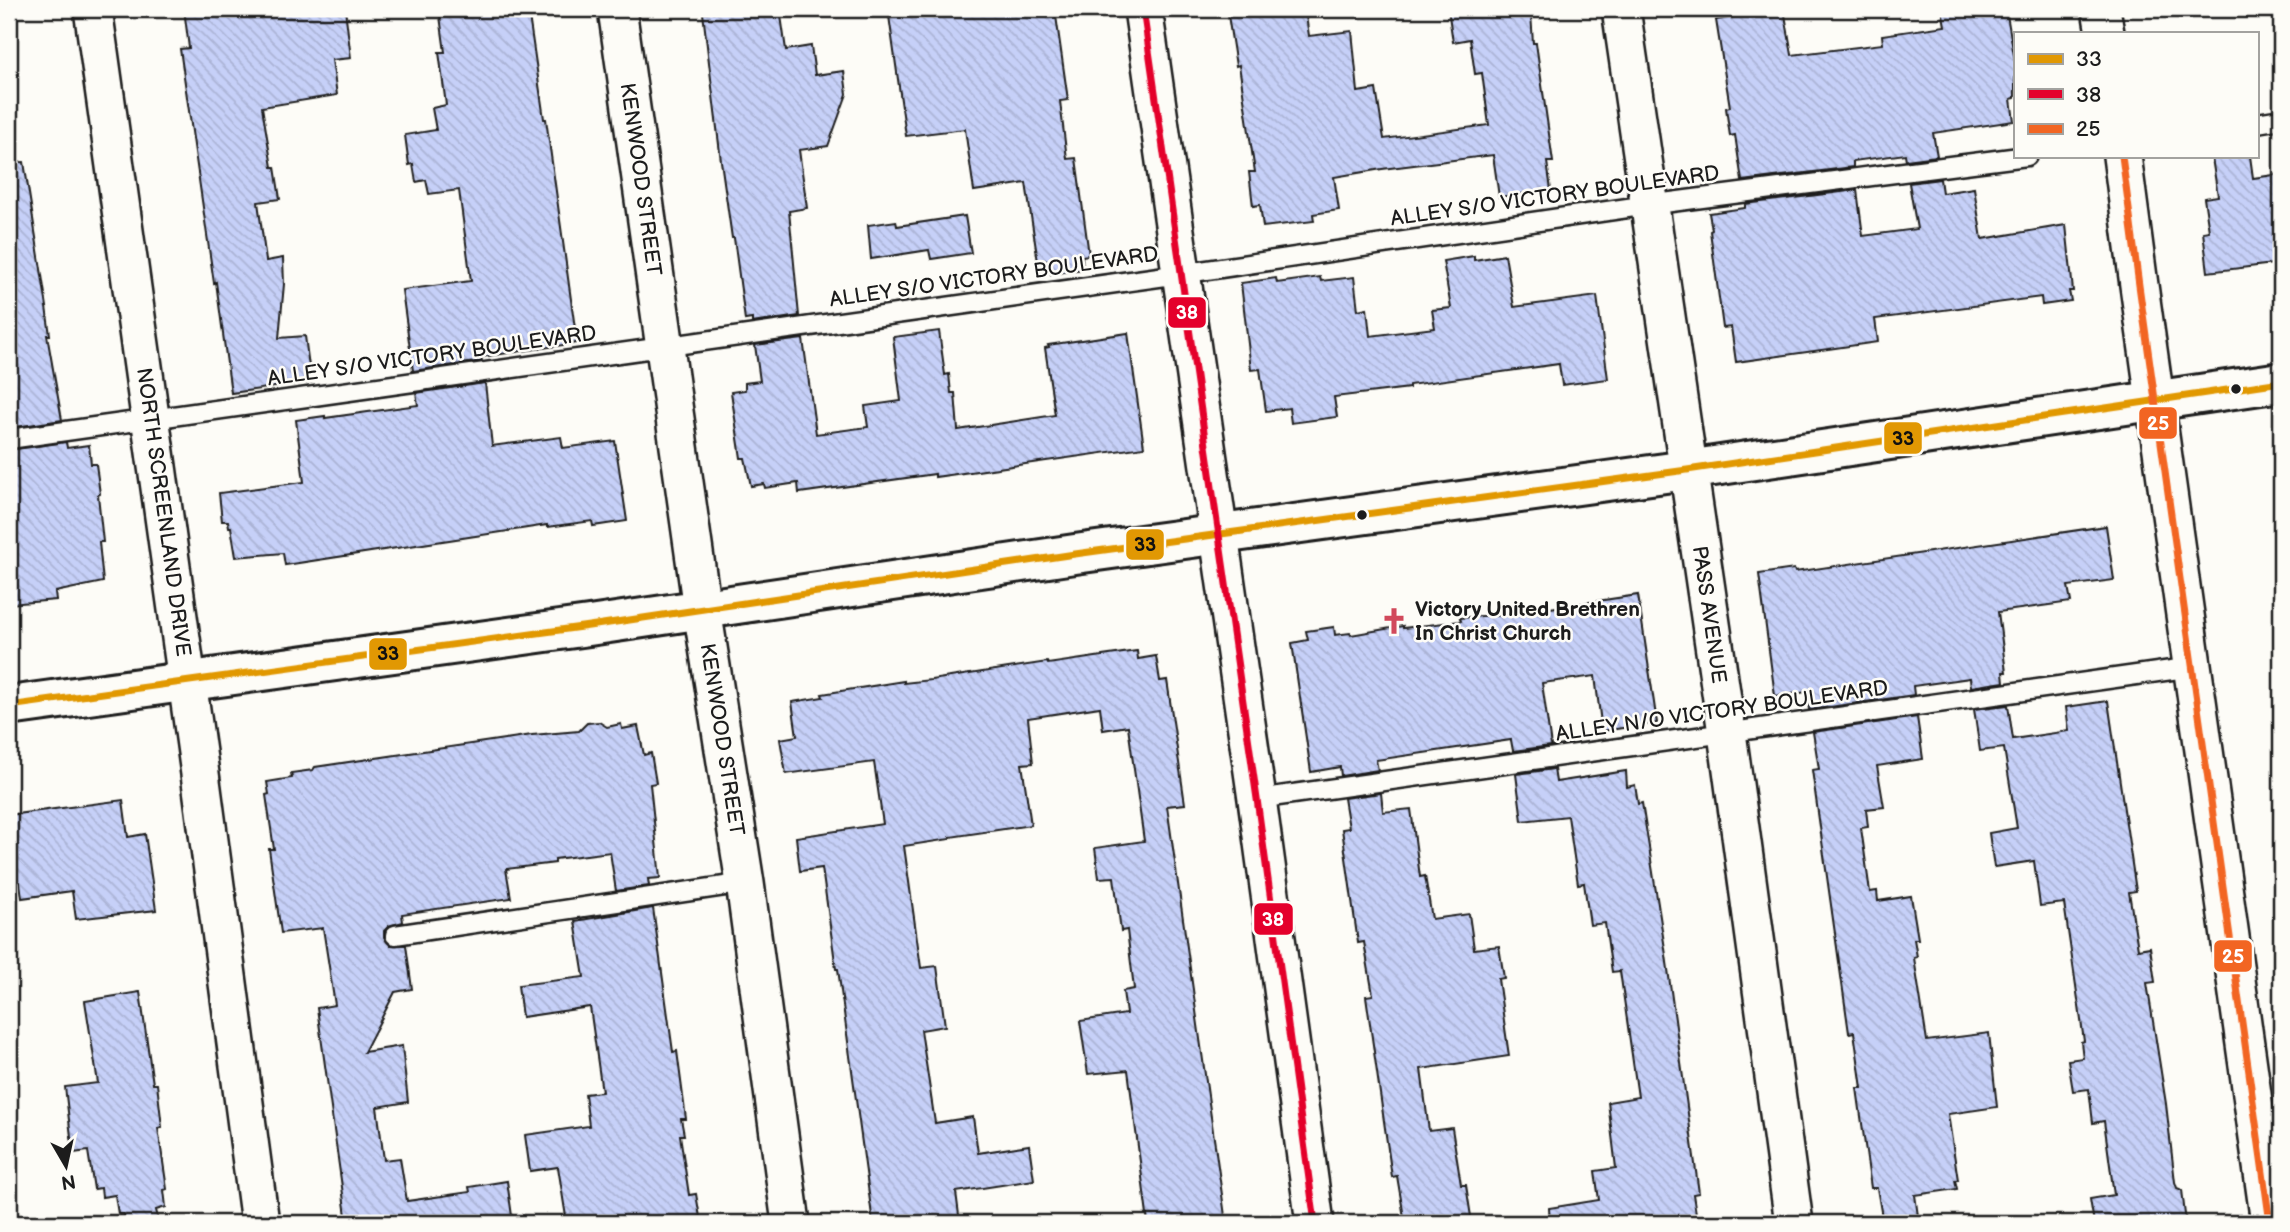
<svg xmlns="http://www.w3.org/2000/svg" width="2290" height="1232" font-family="'Balsamiq Sans',sans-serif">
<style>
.building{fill:url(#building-back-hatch);stroke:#1c1c1c;stroke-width:2}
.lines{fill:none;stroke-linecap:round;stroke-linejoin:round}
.lane-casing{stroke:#1c1c1c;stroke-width:23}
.street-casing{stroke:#1c1c1c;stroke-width:42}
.secondary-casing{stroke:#1c1c1c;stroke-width:44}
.lane{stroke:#fdfcf7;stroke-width:18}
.street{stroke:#fdfcf7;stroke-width:37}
.secondary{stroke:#fdfcf7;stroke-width:38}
.bus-1-casing{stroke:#fdfcf7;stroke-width:12}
.bus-2-casing{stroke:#fdfcf7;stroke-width:12}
.bus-3-casing{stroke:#fdfcf7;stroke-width:12}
.bus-1{stroke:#e19803;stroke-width:7}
.bus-2{stroke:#e4002b;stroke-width:7}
.bus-3{stroke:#f26522;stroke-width:7}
.bus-dot{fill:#1c1c1c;stroke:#fdfcf7;stroke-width:2.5}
.labels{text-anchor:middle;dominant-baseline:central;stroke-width:5;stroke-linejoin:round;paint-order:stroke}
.street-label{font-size:21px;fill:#1c1c1c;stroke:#fdfcf7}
.poi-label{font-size:21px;font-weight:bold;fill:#1c1c1c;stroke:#fdfcf7;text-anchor:start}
.line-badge{stroke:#fdfcf7;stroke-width:2.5}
.badge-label{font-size:19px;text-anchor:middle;font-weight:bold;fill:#fff}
.pale-badge-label{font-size:19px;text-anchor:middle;font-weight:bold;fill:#111}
</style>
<defs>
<pattern id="building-back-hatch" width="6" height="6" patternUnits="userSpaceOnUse" patternTransform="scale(1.75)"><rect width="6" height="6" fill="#c6d0f8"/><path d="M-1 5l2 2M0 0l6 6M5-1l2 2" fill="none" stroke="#aab2d4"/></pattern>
</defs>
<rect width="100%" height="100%" fill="#fdfcf7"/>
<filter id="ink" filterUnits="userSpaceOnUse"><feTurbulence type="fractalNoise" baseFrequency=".0143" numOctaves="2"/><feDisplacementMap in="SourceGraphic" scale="14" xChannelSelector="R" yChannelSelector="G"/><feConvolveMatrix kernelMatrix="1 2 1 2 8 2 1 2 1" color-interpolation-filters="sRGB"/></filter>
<g filter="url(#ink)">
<path class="building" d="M184,9H345L351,58L332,60L337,95L262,107L272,167H275L280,199L258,202L266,261L283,258L284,284L279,338L305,336L311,382L231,393L216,282L214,283L180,49L189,48Z
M439,9H528L544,119H546L577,343L481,357L482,361L413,371L402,290L471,281L459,190L429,194L426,180L416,182L413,164L409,165L405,135L436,130L432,108L446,105L439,52H445Z
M733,9H780L786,50L811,46L815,75L844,71L847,94L828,146L799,150L807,208L789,211L799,316L752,323V319L745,320L734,238H732L721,161L703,13Z
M888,9H1055L1068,100L1060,101L1067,159L1076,158L1089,255L1082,256L1083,269L1051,274L1048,260L1038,262L1026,183L974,191L965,129L906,136Z
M1227,9H1305L1309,36L1352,31L1358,92L1376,89L1384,139L1489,125L1482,73L1475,74L1470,39L1453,42L1448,9H1520L1531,14L1533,43H1536L1553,162H1547L1551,190L1499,197L1493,155L1382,169L1334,177L1339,210L1313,214L1314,221L1263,227L1260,205L1253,206L1249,172H1255L1239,65L1236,66Z
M1784,9L1792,55L1883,44L1882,35L1945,26L1942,9H2006L2015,61V98L2011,99L2014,121L1933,133L1937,156L1906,160L1905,154L1853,161V167L1742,181L1735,135L1730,136L1726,108L1730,107L1716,20Z
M2227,156H2250L2253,178L2281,174V263L2208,272L2203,232L2209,231L2204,198L2218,196L2212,158Z
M24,162L47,307H46L50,335H47L62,420L9,428V163Z
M1940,179L1942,193L1974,188L1982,239L2066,225L2073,291H2069L2071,301L2042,305L2041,297L1875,319L1878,342L1736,362L1731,327L1723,328L1710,231L1712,230L1709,213L1745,208V204L1857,190L1863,236L1917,229L1909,183Z
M965,216L971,253L931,259L929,250L871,259L868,225L896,221L897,226Z
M1505,255L1514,307L1597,296L1608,379L1562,385L1559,364L1409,385V388L1334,397L1337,417L1291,423L1289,408L1266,411L1260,369L1251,370L1241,283L1276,278L1277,283L1320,277L1321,281L1354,277L1358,310L1367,308L1370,336L1435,328L1432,310L1451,308L1443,261L1474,256V260Z
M939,331L945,375L949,374L951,393H955L958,430L1055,415L1045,348L1049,347L1048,345L1128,333L1144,447L935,477V474L799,493L798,483L765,488L764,484L751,486L745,458H741L731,392L745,390V383L760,381L755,345L803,339L816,434L868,427L865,406L901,401L893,337Z
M485,383L492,446L561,437L563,448L615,441L627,521L593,526L592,521L547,527V525L285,565L283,553L236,557L231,527H229L228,521H222L219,493L304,482L296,420L325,416V418L418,405L416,393Z
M66,442L67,448L89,445L91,464H96L100,494L98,495L103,542H99L103,582L55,592L56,600L9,604V450Z
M2106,526L2114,580L2068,586L2071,602L1998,612L2006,672H2003L2004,682L1971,687L1970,678L1913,686L1914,695L1809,710L1807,692L1775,696L1759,574L1794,569L1795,572Z
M1638,595L1657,723L1602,731L1595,676L1542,683L1551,746L1513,751L1511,740L1376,760L1378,770L1341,776L1340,767L1311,772L1292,643L1308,640L1306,631L1334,627L1335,635L1350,633L1351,635L1403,626V628L1461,621L1460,618L1494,615L1495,616Z
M1137,651L1138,659L1156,656L1160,681L1167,680L1185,804L1167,806L1226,1223H1148L1128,1070L1088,1074L1080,1021L1126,1014L1123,991L1134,989L1127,930L1121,931L1114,877L1099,878L1095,848L1144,841L1128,726L1103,730L1100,707L1028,718L1033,763L1022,764L1031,825L950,837V839L904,846L921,968L937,966L945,1026L921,1030L935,1123L973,1117L978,1153L1029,1145L1034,1180L956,1192L960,1223H873L838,969H836L822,868L800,871L796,837L883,824L874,762L786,774L780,739L797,736L792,702L823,697L822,694L904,681V683L931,680L1047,662L1048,664Z
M2108,701L2136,891L2129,892L2138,949L2150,947L2155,982L2147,983L2166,1104L2175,1182L2177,1188L2182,1190L2186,1223H2094L2090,1199L2114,1195L2104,1121L2093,1123L2089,1089L2073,1091L2068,1060L2083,1058L2081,1042L2084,1041L2064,903L2040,906L2034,861L1994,867L1989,833L2017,828L2004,748L1980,751L1974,709L2008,705L2013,739L2069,731L2066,707Z
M1917,717L1923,759L1877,766L1884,807L1866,809L1868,827L1861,828L1870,892L1877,891L1878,901L1911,896L1918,939H1914L1917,957L1914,958L1927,1041L1989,1033L1997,1107L1948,1114L1958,1180H1955L1957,1189L1915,1195L1919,1223H1883L1877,1188H1871L1857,1088H1862L1854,1032L1849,1033L1812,770L1819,769L1813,732Z
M599,722L607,727L621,724L622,729L638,726L644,755L651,753L656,783L650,784L660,878L648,879L649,886L616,891L610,852L555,859V863L506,869L511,898L402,914L403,922L389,926L384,931V937L390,945H406L412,989L395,992L364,1052L402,1046L408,1102L377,1107L384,1160L400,1158L407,1201L470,1192L469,1187L507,1181L513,1223H347L317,1008L335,1005L323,928L281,933L269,849H274L266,795L269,794L267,782L292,778L291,773L313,770L315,767L532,735L579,731L587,723Z
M1554,769L1556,782L1626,771L1627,787L1635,785L1638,804L1642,803L1666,955L1699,1193L1693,1194L1696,1214L1689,1215L1691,1223H1550L1549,1208L1599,1200L1595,1171L1616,1168L1608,1102L1638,1097L1620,971L1612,972L1605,923L1590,925L1584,883L1578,884L1568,816L1522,821L1516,774Z
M1381,793L1383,812L1411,809L1420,877L1425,876L1432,919L1469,914L1474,949L1499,946L1504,978L1498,979L1509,1056L1421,1069L1429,1131L1452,1128L1461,1185H1466L1472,1223H1405L1397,1176L1392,1177L1366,996L1373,995L1364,942L1358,943L1342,829L1349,828L1344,798Z
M123,800L128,837L145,834L156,910L76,919L72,891L22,898L20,882L9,883V815Z
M653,908L673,1052L677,1051L686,1119H681L684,1135H680L689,1195L696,1194L701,1223H567L558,1167L530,1171L525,1135L589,1126L585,1094L602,1092L590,1007L522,1017L518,985L584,977L575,921Z
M140,992L153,1084H157L162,1127L158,1128L167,1189L164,1190L166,1207L156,1210L159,1223H125L124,1214H118L115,1195L102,1197L101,1188L94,1189L88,1151L73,1153L65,1087L98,1083L85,1001Z"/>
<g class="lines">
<defs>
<path id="lane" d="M2257,123L2281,119
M9,439L1180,274L1648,205L2027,156
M1257,799L2193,667
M395,935L745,883"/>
<g id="street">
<path id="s1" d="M93,9C151,413 207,818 260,1223"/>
<path id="s2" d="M617,9L702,609L745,883L791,1223"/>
<path d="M1143,9L1257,799L1315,1223"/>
<path id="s3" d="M1621,9L1727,733L1794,1223"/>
<path d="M2101,9L2105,33"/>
<path d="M2122,156C2168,512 2221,867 2270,1223"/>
</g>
<path id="secondary" d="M9,706L589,626L1075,554L1687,470L2281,382"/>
</defs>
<use href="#lane" class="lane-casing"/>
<use href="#street" class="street-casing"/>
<use href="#secondary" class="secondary-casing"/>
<use href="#lane" class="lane"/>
<use href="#street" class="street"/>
<use href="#secondary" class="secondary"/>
<defs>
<path id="bus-1" d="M9,706L589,626L1075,554L1687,470L2281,382"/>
<path id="bus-2" d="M1143,9L1257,799L1315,1223"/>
<path id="bus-3" d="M2122,156C2168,512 2221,867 2270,1223"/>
</defs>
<use href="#bus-1" class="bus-1-casing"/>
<use href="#bus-2" class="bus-2-casing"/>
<use href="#bus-3" class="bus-3-casing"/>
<use href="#bus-1" class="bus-1"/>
<use href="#bus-2" class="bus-2"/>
<use href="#bus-3" class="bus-3"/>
</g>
</g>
<defs>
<symbol id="church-bare" viewBox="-9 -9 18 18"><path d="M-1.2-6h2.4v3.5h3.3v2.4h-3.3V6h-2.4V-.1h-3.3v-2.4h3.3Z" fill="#d1495b" stroke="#fdfcf7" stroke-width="2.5" paint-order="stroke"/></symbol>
</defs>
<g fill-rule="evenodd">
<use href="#church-bare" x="1375" y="602" width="38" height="38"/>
</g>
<g class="bus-dot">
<circle cx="2236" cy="389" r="6"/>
<circle cx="1362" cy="515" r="6"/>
</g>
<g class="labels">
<g class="street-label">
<text stroke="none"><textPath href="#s2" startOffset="172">KENWOOD STREET</textPath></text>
<text transform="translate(1555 196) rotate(-8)">ALLEY S/O VICTORY BOULEVARD</text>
<text transform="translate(994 277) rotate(-8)">ALLEY S/O VICTORY BOULEVARD</text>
<text transform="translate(432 356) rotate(-8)">ALLEY S/O VICTORY BOULEVARD</text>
<text stroke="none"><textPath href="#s1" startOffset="508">NORTH SCREENLAND DRIVE</textPath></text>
<text stroke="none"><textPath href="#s3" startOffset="612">PASS AVENUE</textPath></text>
<text transform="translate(1722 711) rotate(-8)">ALLEY N/O VICTORY BOULEVARD</text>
<text stroke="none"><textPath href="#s2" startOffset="738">KENWOOD STREET</textPath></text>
</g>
<g class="poi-label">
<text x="1415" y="609">Victory United Brethren<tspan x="1415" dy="24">In Christ Church</tspan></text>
</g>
</g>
<g class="line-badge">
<rect x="1167" y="296" width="40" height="33" rx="7" fill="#e4002b"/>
<rect x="2138" y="406" width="40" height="34" rx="7" fill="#f26522"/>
<rect x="1883" y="421" width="40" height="34" rx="7" fill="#e19803"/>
<rect x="1125" y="528" width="40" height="33" rx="7" fill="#e19803"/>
<rect x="368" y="637" width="40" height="34" rx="7" fill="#e19803"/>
<rect x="1253" y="902" width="41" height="34" rx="7" fill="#e4002b"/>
<rect x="2213" y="939" width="40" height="34" rx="7" fill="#f26522"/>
</g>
<g class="badge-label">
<text x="1187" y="319">38</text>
<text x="2158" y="430">25</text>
<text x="1273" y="926">38</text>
<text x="2233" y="963">25</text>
</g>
<g class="pale-badge-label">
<text x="1903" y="445">33</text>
<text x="1145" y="551">33</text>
<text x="388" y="660">33</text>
</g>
<rect width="2290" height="1232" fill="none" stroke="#fdfcf7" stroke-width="35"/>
<rect x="18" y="18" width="2255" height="1197" fill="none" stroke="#1c1c1c" stroke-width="2.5" filter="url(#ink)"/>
<rect x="2014" y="32" width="245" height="126" fill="#fdfcf7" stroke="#a3a29f" stroke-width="2"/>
<rect x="2028" y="54" width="35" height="10" fill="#e19803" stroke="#a3a29f" stroke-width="2"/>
<text x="2076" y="66" font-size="21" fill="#1c1c1c">33</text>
<rect x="2028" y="89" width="35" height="10" fill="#e4002b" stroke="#a3a29f" stroke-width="2"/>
<text x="2076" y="102" font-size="21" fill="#1c1c1c">38</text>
<rect x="2028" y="124" width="35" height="10" fill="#f26522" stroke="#a3a29f" stroke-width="2"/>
<text x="2076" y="136" font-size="21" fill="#1c1c1c">25</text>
<g transform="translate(66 1166) rotate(171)" stroke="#fdfcf7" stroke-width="5" paint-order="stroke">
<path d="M0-5L12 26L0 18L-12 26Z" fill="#1c1c1c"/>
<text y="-10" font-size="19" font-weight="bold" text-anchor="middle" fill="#1c1c1c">N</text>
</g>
</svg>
